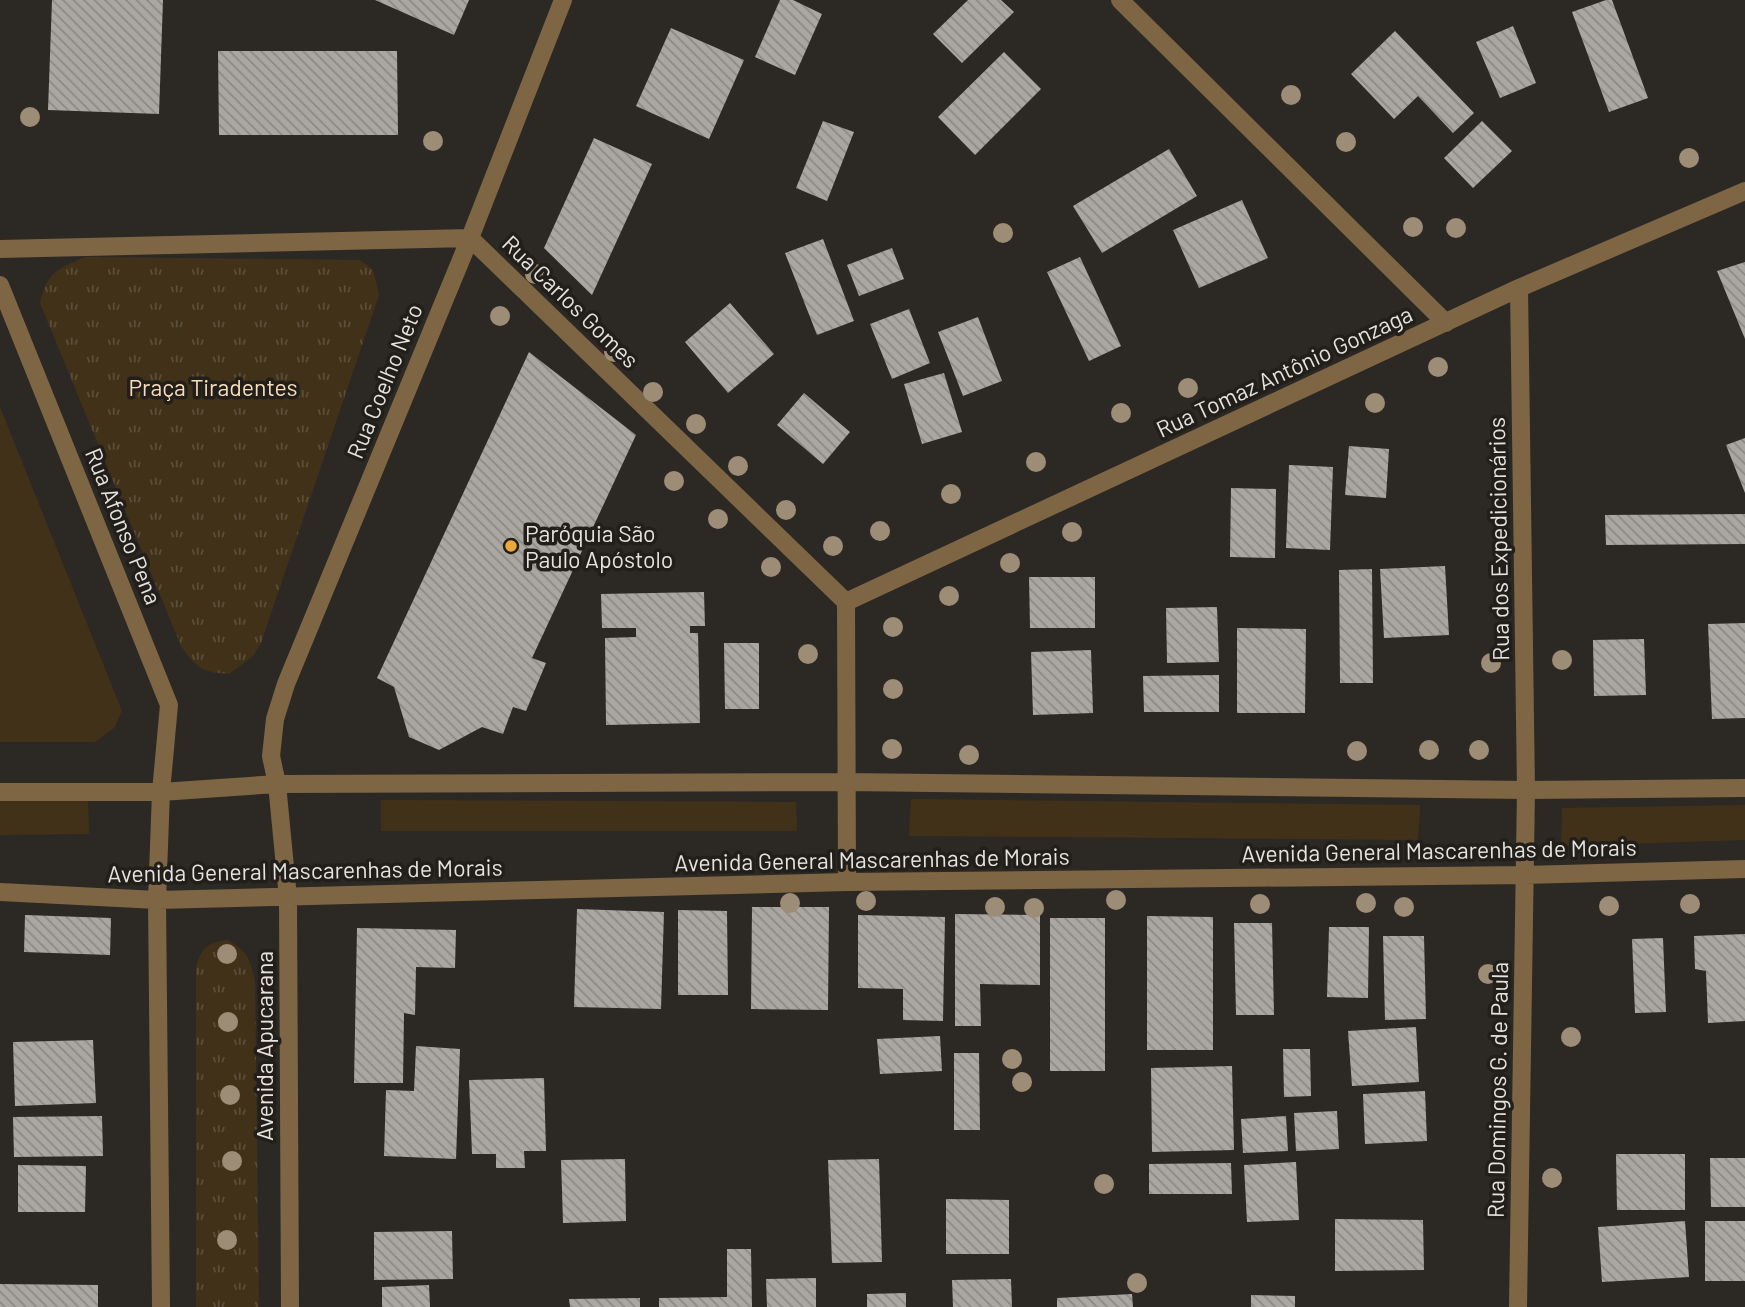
<svg xmlns="http://www.w3.org/2000/svg" width="1745" height="1307" font-family="Barlow,sans-serif">
<style>
.grass{fill:#413119}
.park{fill:url(#park-tufts)}
.building{fill:url(#building-back-hatch)}
.lines{fill:none;stroke-linecap:round;stroke-linejoin:round}
.minor{stroke:#7e6645;stroke-width:18}
.tree{fill:#9d8d76}
.poi-dot{fill:#eda83b;stroke:#221f1b;stroke-width:2.5}
.labels{text-anchor:middle;dominant-baseline:central;stroke-width:7;stroke-linejoin:round;paint-order:stroke}
.street-label{font-size:23px;fill:#e5e3e0;stroke:#221f1b}
.park-label{font-size:23px;fill:#fadeb9;stroke:#221f1b}
.poi-label{font-size:23px;fill:#e5e3e0;stroke:#221f1b;text-anchor:start}
</style>
<defs>
<pattern id="park-tufts" width="24" height="20" patternUnits="userSpaceOnUse" patternTransform="scale(1.75)"><rect width="24" height="20" fill="#413119"/><path d="M3 7l-1-3M5 7V3M7 7l1-3M15 17l-1-3M17 17v-4M19 17l1-3" fill="none" stroke="#5c4f3a"/></pattern>
<pattern id="building-back-hatch" width="6" height="6" patternUnits="userSpaceOnUse" patternTransform="scale(1.75)"><rect width="6" height="6" fill="#aaa6a0"/><path d="M-1 5l2 2M0 0l6 6M5-1l2 2" fill="none" stroke="#8c8984"/></pattern>
</defs>
<rect width="100%" height="100%" fill="#2c2924"/>
<path class="grass" d="M0,407L122,711L114,728L95,742H0Z
M0,799H88L89,834L0,835Z
M911,799L1420,805L1418,840L909,836Z
M381,800L796,802L797,831H381Z
M1745,805V840L1561,846L1562,808Z"/>
<path class="park" d="M85,257L360,260L373,270L379,295L261,643L253,656L229,674C202,672 196,668 181,646L40,303C47,272 57,269 85,257Z
M227,940C248,951 250,959 255,981L259,1307H196V968C201,948 207,943 227,940Z"/>
<path class="building" d="M52,0H163L159,114L48,110Z
M375,0H469L454,35Z
M780,0H793L822,14L795,75L755,57Z
M968,0H1001L1014,12L962,63L933,34Z
M1606,0H1612L1648,98L1609,112L1572,12Z
M1513,26L1536,83L1500,98L1476,42Z
M671,28L744,60L709,139L636,106Z
M1395,31L1474,113L1453,133L1418,96L1394,119L1351,74Z
M218,51H397L398,135H219Z
M1004,52L1041,89L975,155L938,117Z
M823,121L854,132L827,201L796,188Z
M1482,121L1512,151L1473,188L1444,158Z
M594,138L652,164L592,295L544,248Z
M1169,149L1197,196L1102,253L1073,206Z
M1242,200L1268,258L1199,288L1173,230Z
M823,239L854,321L817,335L785,253Z
M892,248L904,279L859,296L847,265Z
M1080,257L1121,346L1089,361L1047,272Z
M1745,262V339L1717,271Z
M730,303L774,354L728,393L685,342Z
M909,309L930,363L892,379L870,324Z
M978,317L1002,381L963,396L938,332Z
M529,352L636,435L532,658L546,663L526,711L513,707L503,734L482,727L439,750L409,737L394,687L377,678Z
M944,373L962,432L922,444L904,384Z
M804,393L850,432L823,464L777,425Z
M1745,438V493L1726,445Z
M1349,446L1389,449L1386,498L1345,495Z
M1289,465L1333,467L1330,550L1286,548Z
M1231,488L1276,489L1275,558L1230,557Z
M1745,514V544L1606,545L1605,515Z
M1445,566L1449,635L1384,638L1380,569Z
M1372,569L1373,683H1340L1339,570Z
M1029,577H1095V628H1030Z
M704,592L705,626H690V633H698L700,723L606,725L605,638L636,637V628H602L601,594Z
M1217,607L1219,662L1167,663L1166,608Z
M1745,623V718L1712,719L1708,624Z
M1237,628L1306,629L1305,713H1237Z
M1644,639L1646,695L1594,696L1593,640Z
M724,643H759V709H725Z
M1091,650L1093,713L1033,715L1031,652Z
M1219,675V712H1144L1143,676Z
M752,907H829L828,1010L751,1009Z
M577,909L664,912L661,1009L574,1007Z
M678,910L727,911L728,995H678Z
M955,914L1040,915V985L980,984L981,1026H955Z
M25,915L111,918L110,955L24,952Z
M858,915L945,917L943,1021L903,1020V989L858,988Z
M1147,916L1213,917V1050H1147Z
M1050,918H1105V1071H1050Z
M1234,923H1272L1274,1015H1236Z
M1329,927H1369L1368,998L1327,997Z
M357,928L456,930L455,968L416,967L415,1015L404,1013L403,1083H354Z
M1745,934V1021L1708,1023L1706,971L1695,969L1694,936Z
M1383,936H1424L1426,1019L1385,1020Z
M1663,938L1666,1012L1635,1013L1632,939Z
M1416,1027L1419,1082L1352,1086L1348,1031Z
M940,1036L942,1071L880,1074L877,1039Z
M93,1040L96,1103L15,1106L13,1042Z
M416,1046L460,1049L456,1159L384,1156L386,1090L414,1091Z
M1283,1049H1310L1311,1096L1284,1097Z
M954,1053H979L980,1130H954Z
M1232,1066L1234,1150L1152,1152L1151,1068Z
M544,1078L546,1151H524L525,1168H496V1154H472L469,1080Z
M1425,1091L1427,1141L1365,1144L1363,1094Z
M1337,1111L1339,1149L1296,1151L1294,1113Z
M102,1116L103,1156L14,1157L13,1117Z
M1286,1116L1288,1151L1243,1153L1241,1119Z
M1616,1154H1685V1210H1617Z
M1710,1158H1745V1207H1711Z
M625,1159L626,1221L563,1223L561,1160Z
M879,1159L882,1262L832,1263L828,1160Z
M1296,1162L1299,1220L1247,1222L1244,1165Z
M1231,1163L1232,1194H1149V1164Z
M18,1165L86,1166L85,1212H18Z
M946,1199L1009,1200V1254H946Z
M1335,1219L1423,1220L1424,1270L1335,1271Z
M1685,1221L1689,1277L1602,1282L1598,1227Z
M1705,1221H1745V1281H1705Z
M452,1231L453,1279L374,1280V1232Z
M727,1249H751L752,1307H659V1298L727,1297Z
M816,1278V1307H767L766,1279Z
M1011,1279L1012,1307H953L952,1280Z
M0,1284L98,1285V1307H0Z
M429,1285L430,1307H382V1287Z
M906,1293V1307H867V1294Z
M1132,1294L1133,1307H1057V1298Z
M1251,1295L1295,1296V1307H1251Z
M640,1298V1307H570L569,1299Z"/>
<g class="lines">
<path class="minor" d="M1120,0L1446,323
M0,249L470,238L846,602L847,882
M0,285L169,705L161,792L157,900L161,1307
M846,602L1519,288L1745,191
M0,792H161L277,784L847,782L1526,790L1745,788
M0,892L157,900L847,882L1525,875L1745,869
M290,1307L288,898L277,784L271,756L275,719L286,684L470,238L563,0
M1518,1307L1526,790L1519,288"/>
</g>
<g class="tree">
<circle cx="1291" cy="95" r="10"/>
<circle cx="30" cy="117" r="10"/>
<circle cx="433" cy="141" r="10"/>
<circle cx="1346" cy="142" r="10"/>
<circle cx="1689" cy="158" r="10"/>
<circle cx="1413" cy="227" r="10"/>
<circle cx="1456" cy="228" r="10"/>
<circle cx="1003" cy="233" r="10"/>
<circle cx="535" cy="274" r="10"/>
<circle cx="500" cy="316" r="10"/>
<circle cx="614" cy="352" r="10"/>
<circle cx="1438" cy="367" r="10"/>
<circle cx="1188" cy="388" r="10"/>
<circle cx="653" cy="392" r="10"/>
<circle cx="1375" cy="403" r="10"/>
<circle cx="1121" cy="413" r="10"/>
<circle cx="696" cy="424" r="10"/>
<circle cx="1036" cy="462" r="10"/>
<circle cx="738" cy="466" r="10"/>
<circle cx="674" cy="481" r="10"/>
<circle cx="951" cy="494" r="10"/>
<circle cx="786" cy="510" r="10"/>
<circle cx="718" cy="519" r="10"/>
<circle cx="880" cy="531" r="10"/>
<circle cx="1072" cy="532" r="10"/>
<circle cx="833" cy="546" r="10"/>
<circle cx="1010" cy="563" r="10"/>
<circle cx="771" cy="567" r="10"/>
<circle cx="949" cy="596" r="10"/>
<circle cx="893" cy="627" r="10"/>
<circle cx="808" cy="654" r="10"/>
<circle cx="1562" cy="660" r="10"/>
<circle cx="1491" cy="663" r="10"/>
<circle cx="893" cy="689" r="10"/>
<circle cx="892" cy="749" r="10"/>
<circle cx="1429" cy="750" r="10"/>
<circle cx="1479" cy="750" r="10"/>
<circle cx="1357" cy="751" r="10"/>
<circle cx="969" cy="755" r="10"/>
<circle cx="1116" cy="900" r="10"/>
<circle cx="866" cy="901" r="10"/>
<circle cx="790" cy="903" r="10"/>
<circle cx="1366" cy="903" r="10"/>
<circle cx="1260" cy="904" r="10"/>
<circle cx="1690" cy="904" r="10"/>
<circle cx="1609" cy="906" r="10"/>
<circle cx="995" cy="907" r="10"/>
<circle cx="1404" cy="907" r="10"/>
<circle cx="1034" cy="908" r="10"/>
<circle cx="227" cy="954" r="10"/>
<circle cx="1488" cy="974" r="10"/>
<circle cx="228" cy="1022" r="10"/>
<circle cx="1571" cy="1037" r="10"/>
<circle cx="1012" cy="1059" r="10"/>
<circle cx="1022" cy="1082" r="10"/>
<circle cx="230" cy="1095" r="10"/>
<circle cx="232" cy="1161" r="10"/>
<circle cx="1552" cy="1178" r="10"/>
<circle cx="1104" cy="1184" r="10"/>
<circle cx="227" cy="1240" r="10"/>
<circle cx="1137" cy="1283" r="10"/>
</g>
<circle class="poi-dot" cx="511" cy="546" r="7"/>
<g class="labels">
<g class="street-label">
<text transform="translate(571 301) rotate(44)">Rua Carlos Gomes</text>
<text transform="translate(1284 371) rotate(-25)">Rua Tomaz Antônio Gonzaga</text>
<text transform="translate(384 381) rotate(-68)">Rua Coelho Neto</text>
<text transform="translate(124 526) rotate(68)">Rua Afonso Pena</text>
<text transform="translate(1498 539) rotate(-91)">Rua dos Expedicionários</text>
<text transform="translate(1439 850) rotate(-1)">Avenida General Mascarenhas de Morais</text>
<text transform="translate(872 859) rotate(-1)">Avenida General Mascarenhas de Morais</text>
<text transform="translate(305 870) rotate(-1)">Avenida General Mascarenhas de Morais</text>
<text transform="translate(264 1046) rotate(-90)">Avenida Apucarana</text>
<text transform="translate(1497 1090) rotate(-89)">Rua Domingos G. de Paula</text>
</g>
<g class="park-label">
<text x="213" y="387">Praça Tiradentes</text>
</g>
<g class="poi-label">
<text x="525" y="533">Paróquia São<tspan x="525" dy="26">Paulo Apóstolo</tspan></text>
</g>
</g>
</svg>
